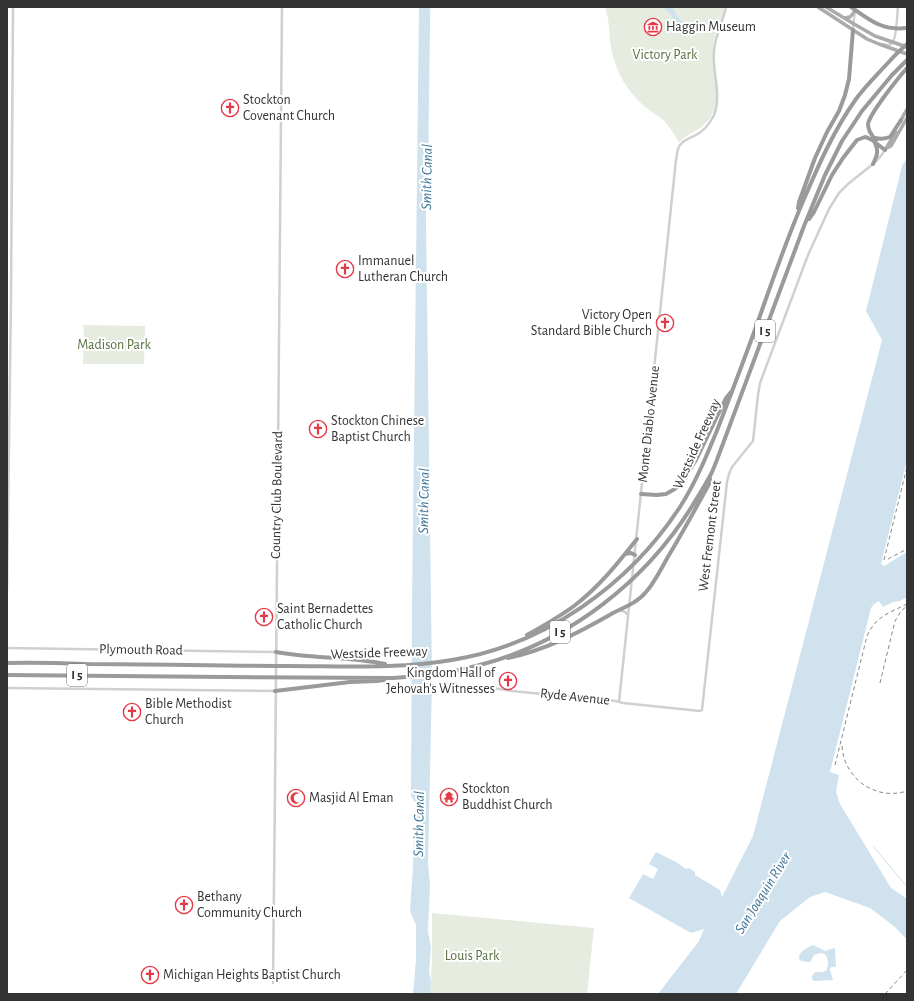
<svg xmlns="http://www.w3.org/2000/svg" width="914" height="1001" font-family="'Alegreya Sans',sans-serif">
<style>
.green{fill:#e6ecdf}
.water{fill:#cfe2ee}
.pier{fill:#fff}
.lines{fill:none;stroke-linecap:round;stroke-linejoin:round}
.stream{stroke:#cfe2ee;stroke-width:1}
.canal{stroke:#cfe2ee;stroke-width:2.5}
.minor{stroke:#d0d0d0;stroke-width:2.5}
.major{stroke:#ababab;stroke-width:3.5}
.highway{stroke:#9a9a9a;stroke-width:4}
.rail{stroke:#888;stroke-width:1;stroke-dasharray:4 3;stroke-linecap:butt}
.labels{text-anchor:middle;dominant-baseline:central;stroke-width:4;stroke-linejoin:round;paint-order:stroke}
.shield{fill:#fff;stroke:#707070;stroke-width:1}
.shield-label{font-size:13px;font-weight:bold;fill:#333}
.poi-label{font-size:14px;fill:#333;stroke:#fff;text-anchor:start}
.park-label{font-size:14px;fill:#56703f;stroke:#fff}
.street-label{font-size:14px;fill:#333;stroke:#fff}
.water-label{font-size:15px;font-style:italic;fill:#3f7597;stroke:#fff}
</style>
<rect width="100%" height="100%" fill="#fff"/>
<path class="green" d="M605,7H725C721,21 714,34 713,48C712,71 723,97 710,118C702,130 688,133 679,142C674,135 670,126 663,120C660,117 656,115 653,113C642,105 632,95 625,84C617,71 612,56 610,41C609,29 609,18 605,7Z
M83,325L145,326L144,364H83L84,333Z
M432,913L594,928L587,994H430L432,962Z"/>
<path class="water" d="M419,7H429L426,221L432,680L428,863L430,885L428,931L431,948L429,971L431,982L430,994H413L416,960V925L410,911L413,866L414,831L417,820L416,804L411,796L412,608Z
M662,7H671L675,11L677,16L685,25L683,29H680L675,23L672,16Z
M907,158V460L881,564L884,566L907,552V597L900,601L893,602L883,607L879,601L874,604L871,608L830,772L839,775L836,792L840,804L891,888L907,899V940L895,927L870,908L825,892L810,897L780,921L736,994H658L699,941L704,929L691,933L629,898L656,852L676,862L686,869L689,868L695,872V875L720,890L722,897L753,836L882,340L866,311L902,166Z
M813,945L825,951L834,948L835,949L836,966L835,967H831L830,970L833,980L814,981L812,979V976L815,972H823L827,970C829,959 828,949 814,955L810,962C806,962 802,962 799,959C798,952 807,948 813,945Z"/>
<path class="pier" d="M649,864L658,869L653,879L643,874Z"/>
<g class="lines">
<path class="stream" d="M874,847L907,887"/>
<path class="canal" d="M427,158L429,7"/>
<path class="minor" d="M853,30L855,7
M883,44C886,45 890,46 892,43C897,38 897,14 898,7
M7,590L11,298L13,7
M619,610L625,612L628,615
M7,648L276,652
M7,688L275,691
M446,691L487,687L512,691L616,701L623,703L700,711L702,710L727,482L729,474L732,467L753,441L758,395L760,383L808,255L829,209L839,193L848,184L873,164L880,157L885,150
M619,702L676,160C677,155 677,149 680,145C684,140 690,138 696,135C704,131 710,123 714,115C722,94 712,73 714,51C715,35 723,22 726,7
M273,983L275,789L282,7"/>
<path class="major" d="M818,7L867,39L879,44L907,54
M826,7L854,24L875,36L907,47
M844,18L850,17L855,11
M900,122L907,109
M887,148L891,146L907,118
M885,150L896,132"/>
<path class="highway" d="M851,7C870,20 882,31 907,28
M875,138C880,139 885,139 890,137L901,120
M876,140C872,136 868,131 868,124C870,113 899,77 907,68
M873,164C877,156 879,151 875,143
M798,208L799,202L815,158L827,132L839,111L845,95L849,79L853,30
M809,219L814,212L832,175L843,158L857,140L865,137L868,138L872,140L885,150
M641,494L657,495L666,494L673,490L680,485L696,460L726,398L731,392
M625,554L631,553L635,555
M527,635C543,626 559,617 574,606C599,587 618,563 637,539
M276,652C312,659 349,656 385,664
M508,658C546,650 580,632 613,613C625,607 638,602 646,592C655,582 662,567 669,555C683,532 696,508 709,484L710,479
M7,663C34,662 61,663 89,664C155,664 222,666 289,666C344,666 399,669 452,660C545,645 629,585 680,507C696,482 707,455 718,428C733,389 748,350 762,310C775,273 788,236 804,199C819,164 834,130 856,99C865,87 875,77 885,66C892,58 899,51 907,44
M7,675L225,677L394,678C403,677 411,677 419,676C438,675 457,671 476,666C568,643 649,580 697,498C702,490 707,482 711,474C715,466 718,457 721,449L804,226L825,175L842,141L862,111L892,75L907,60
M275,691L350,682L377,681L384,680"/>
<path class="rail" d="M888,559L907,549
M884,560L907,467
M880,683L895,621L901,611L907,606
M842,746C844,779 876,801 907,791
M835,765L867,636C876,616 889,613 907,604
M885,994L907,970"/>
</g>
<defs>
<symbol id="museum-ring" viewBox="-11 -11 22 22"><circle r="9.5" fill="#fff" stroke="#e63946" stroke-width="1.5"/><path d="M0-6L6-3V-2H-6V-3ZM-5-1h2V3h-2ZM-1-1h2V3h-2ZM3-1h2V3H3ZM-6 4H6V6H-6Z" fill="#e63946"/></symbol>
<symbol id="church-ring" viewBox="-11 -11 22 22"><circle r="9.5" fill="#fff" stroke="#e63946" stroke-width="1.5"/><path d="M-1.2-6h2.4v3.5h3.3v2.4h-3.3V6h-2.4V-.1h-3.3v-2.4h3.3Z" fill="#e63946"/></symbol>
<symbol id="temple-ring" viewBox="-11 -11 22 22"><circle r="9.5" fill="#fff" stroke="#e63946" stroke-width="1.5"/><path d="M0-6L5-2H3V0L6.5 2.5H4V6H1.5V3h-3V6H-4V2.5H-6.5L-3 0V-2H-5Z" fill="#e63946"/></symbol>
<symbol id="mosque-ring" viewBox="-11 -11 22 22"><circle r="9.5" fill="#fff" stroke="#e63946" stroke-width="1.5"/><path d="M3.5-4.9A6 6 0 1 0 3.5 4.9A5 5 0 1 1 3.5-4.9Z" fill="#e63946"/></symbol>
</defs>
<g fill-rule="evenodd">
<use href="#museum-ring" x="643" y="17" width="20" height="20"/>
<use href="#church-ring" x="220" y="98" width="20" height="20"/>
<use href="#church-ring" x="335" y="259" width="20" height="20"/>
<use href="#church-ring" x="655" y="313" width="20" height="20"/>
<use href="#church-ring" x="308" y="419" width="20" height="20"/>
<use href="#church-ring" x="254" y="607" width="20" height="20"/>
<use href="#church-ring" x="498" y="671" width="20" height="20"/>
<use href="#church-ring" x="122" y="702" width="20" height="20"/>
<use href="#temple-ring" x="439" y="787" width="20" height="20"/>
<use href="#mosque-ring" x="286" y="788" width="20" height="20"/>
<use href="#church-ring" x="174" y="895" width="20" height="20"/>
<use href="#church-ring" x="140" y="965" width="20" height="20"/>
</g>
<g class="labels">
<g class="shield">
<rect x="755" y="320" width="20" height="22" rx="3"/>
<rect x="550" y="621" width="20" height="22" rx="3"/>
<rect x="67" y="664" width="20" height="22" rx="3"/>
</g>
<g class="shield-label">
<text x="765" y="331">I 5</text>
<text x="560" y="632">I 5</text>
<text x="77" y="675">I 5</text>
</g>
<g class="poi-label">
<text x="666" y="27">Haggin Museum</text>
<text x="243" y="100">Stockton<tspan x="243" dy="16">Covenant Church</tspan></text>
<text x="358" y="261">Immanuel<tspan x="358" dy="16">Lutheran Church</tspan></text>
<text x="652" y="315" text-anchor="end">Victory Open<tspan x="652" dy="16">Standard Bible Church</tspan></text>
<text x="331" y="421">Stockton Chinese<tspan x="331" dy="16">Baptist Church</tspan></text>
<text x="277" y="609">Saint Bernadettes<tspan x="277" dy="16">Catholic Church</tspan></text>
<text x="495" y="673" text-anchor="end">Kingdom Hall of<tspan x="495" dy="16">Jehovah's Witnesses</tspan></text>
<text x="145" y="704">Bible Methodist<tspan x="145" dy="16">Church</tspan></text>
<text x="462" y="789">Stockton<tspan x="462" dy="16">Buddhist Church</tspan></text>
<text x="309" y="798">Masjid Al Eman</text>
<text x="197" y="897">Bethany<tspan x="197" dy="16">Community Church</tspan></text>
<text x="163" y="975">Michigan Heights Baptist Church</text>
</g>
<g class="park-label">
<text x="665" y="55">Victory Park</text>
<text x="114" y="345">Madison Park</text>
<text x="472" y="956">Louis Park</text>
</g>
<g class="street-label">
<text transform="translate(649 424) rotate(-84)">Monte Diablo Avenue</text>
<text transform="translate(697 444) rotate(-66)">Westside Freeway</text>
<text transform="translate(277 495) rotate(-89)">Country Club Boulevard</text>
<text transform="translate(710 536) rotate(-83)">West Fremont Street</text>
<text transform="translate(141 650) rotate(1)">Plymouth Road</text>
<text transform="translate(379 653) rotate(-2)">Westside Freeway</text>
<text transform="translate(575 697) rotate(6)">Ryde Avenue</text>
</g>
<g class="water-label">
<text transform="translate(427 177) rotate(-89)">Smith Canal</text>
<text transform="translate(424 501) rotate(-89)">Smith Canal</text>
<text transform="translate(419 824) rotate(-89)">Smith Canal</text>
<text transform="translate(763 893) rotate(-58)">San Joaquin River</text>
</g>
</g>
<rect width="914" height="1001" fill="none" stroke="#333333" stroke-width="16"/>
</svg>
